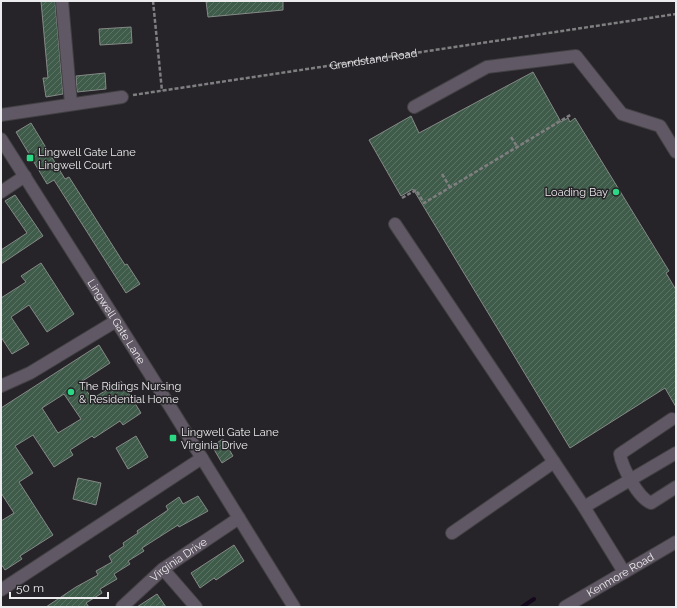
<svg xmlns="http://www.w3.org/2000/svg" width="677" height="608" font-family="Raleway,sans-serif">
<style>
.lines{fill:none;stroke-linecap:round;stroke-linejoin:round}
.stream{stroke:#15071c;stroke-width:4}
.building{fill:url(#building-hatch);stroke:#858a87;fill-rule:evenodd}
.minor-casing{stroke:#424044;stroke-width:14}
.path{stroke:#7f7e81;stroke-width:2.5;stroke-dasharray:4 2;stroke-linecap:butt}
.minor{stroke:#605864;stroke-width:12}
.poi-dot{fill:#2cd884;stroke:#262428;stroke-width:1.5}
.labels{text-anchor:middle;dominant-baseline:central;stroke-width:3;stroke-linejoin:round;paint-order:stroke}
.street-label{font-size:11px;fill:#ecebed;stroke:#262428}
.poi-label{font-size:11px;fill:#ecebed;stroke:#262428;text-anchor:start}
</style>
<defs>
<pattern id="building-hatch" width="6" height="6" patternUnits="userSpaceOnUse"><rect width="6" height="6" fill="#3f5b49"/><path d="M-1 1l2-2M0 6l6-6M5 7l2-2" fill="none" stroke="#5b7364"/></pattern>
</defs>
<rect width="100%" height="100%" fill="#262428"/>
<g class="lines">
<path class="stream" d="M522,607L534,599"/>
</g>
<path class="building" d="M41,1H55L63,94L46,97L43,78H48Z
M206,1H283V10L208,17Z
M131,27L132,43L100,45L99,29Z
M533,72L561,122L568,118L570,122L575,118L669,271L666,273L676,290V407L665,388L570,448L413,189L401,196L369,140L411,116L419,133Z
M105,73L106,89L77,92L76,76Z
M31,123L65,179L69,177L125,265L127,264L140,284L126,293L54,180L47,184L16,132Z
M15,195L43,236L1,264V250L27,233L5,201Z
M41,263L74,314L47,332L29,305L11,317L29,344L12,354L1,337V298L26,282L21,276Z
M99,345L110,363L81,382L92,399L121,381L141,413L123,425L120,421L94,438L92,436L70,450L73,455L54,467L33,435L15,446L33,473L19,482L53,535L20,556L22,559L5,570L1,564V521L14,513L1,493V408ZM64,394L81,419L58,433L42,408Z
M136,436L148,457L128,469L116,448Z
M223,439L233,456L222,463L212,446Z
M78,478L101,483L96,505L73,499Z
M198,496L208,511L179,527L178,525L142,548L144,551L128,561L130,564L114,574L117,579L100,589L102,593L86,603L89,607H46L76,587L98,575L96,571L112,562L109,556L124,546L123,543L138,533L137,531L168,510L166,506L179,497L183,504Z
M234,545L244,561L216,580L214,578L200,588L191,573Z
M157,594L166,607H137Z"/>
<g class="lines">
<defs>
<g id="minor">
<path d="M62,1L71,104"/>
<path d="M414,107L487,67L576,56L622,114L660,126L676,152"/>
<path d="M1,115L122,97"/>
<path id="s2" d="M1,139L148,371L294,607"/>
<path d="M1,192L25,176"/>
<path d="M395,224L584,507L624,572"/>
<path d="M1,386L30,373L116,321"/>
<path d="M672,419L620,454C622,467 638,498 651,503L676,487"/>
<path d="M584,507L676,453"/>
<path d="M452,533L554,462"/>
<path d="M163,569L196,607"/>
<path d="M1,590L202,458"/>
<path id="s3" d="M122,607L163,569L239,518"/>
<path id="s4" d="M565,607L676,542"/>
</g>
</defs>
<use href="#minor" class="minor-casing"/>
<g class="path">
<path d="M153,1L162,91"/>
<path id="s1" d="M133,95L676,14"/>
<path d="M511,137L518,148"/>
<path d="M442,174L451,189"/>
<path d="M402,198L416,190L424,203L572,114"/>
</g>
<use href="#minor" class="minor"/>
</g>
<g class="poi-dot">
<rect x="26" y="154" width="8" height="8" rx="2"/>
<circle cx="616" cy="192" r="4"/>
<circle cx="71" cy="392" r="4"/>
<rect x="169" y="434" width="8" height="8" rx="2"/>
</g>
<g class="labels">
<g class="street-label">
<text stroke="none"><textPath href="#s1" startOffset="243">Grandstand Road</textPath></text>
<text stroke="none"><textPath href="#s2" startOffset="216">Lingwell Gate Lane</textPath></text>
<text stroke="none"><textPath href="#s3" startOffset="74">Virginia Drive</textPath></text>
<text stroke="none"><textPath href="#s4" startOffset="64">Kenmore Road</textPath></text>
</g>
<g class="poi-label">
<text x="38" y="152">Lingwell Gate Lane<tspan x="38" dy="13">Lingwell Court</tspan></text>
<text x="608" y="192" text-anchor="end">Loading Bay</text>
<text x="79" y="386">The Ridings Nursing<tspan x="79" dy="13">&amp; Residential Home</tspan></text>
<text x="181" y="432">Lingwell Gate Lane<tspan x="181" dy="13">Virginia Drive</tspan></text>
</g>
</g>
<rect width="677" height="608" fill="none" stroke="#ecebed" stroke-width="4"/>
<path d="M10 592v6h98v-6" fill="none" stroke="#ecebed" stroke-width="2"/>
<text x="16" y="592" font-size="12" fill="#ecebed" stroke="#262428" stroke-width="3" paint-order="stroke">50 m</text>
</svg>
